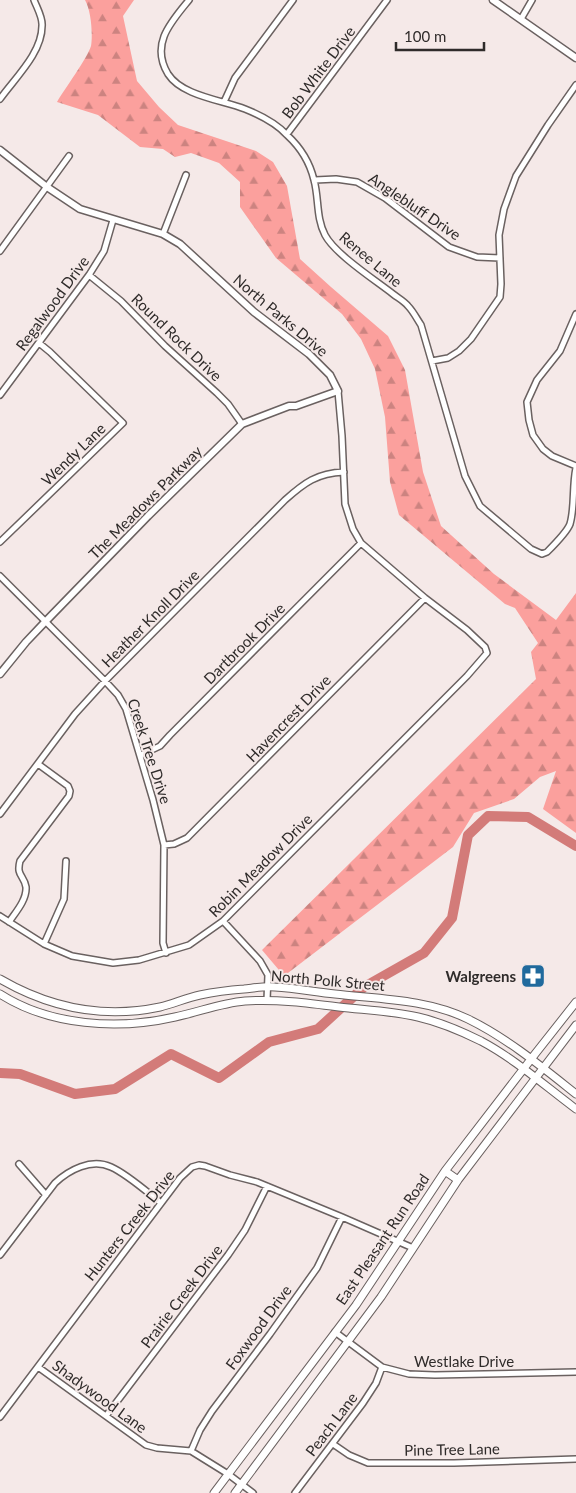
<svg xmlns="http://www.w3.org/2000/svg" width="576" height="1493" font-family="Lato,sans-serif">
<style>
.forest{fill:url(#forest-firs)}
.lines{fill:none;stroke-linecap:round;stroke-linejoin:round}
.river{stroke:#d37b79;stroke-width:10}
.minor-casing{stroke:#6a6160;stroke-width:8}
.tertiary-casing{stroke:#6a6160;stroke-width:9}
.secondary-casing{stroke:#6a6160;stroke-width:9}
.minor{stroke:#fff;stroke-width:5}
.tertiary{stroke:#fff;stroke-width:6}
.secondary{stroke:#fff;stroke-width:7}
.labels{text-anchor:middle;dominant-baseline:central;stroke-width:4;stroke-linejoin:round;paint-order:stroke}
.street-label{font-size:15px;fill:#2f2b2a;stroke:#f5e9e8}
.poi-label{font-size:15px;font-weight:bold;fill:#2f2b2a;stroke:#f5e9e8;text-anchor:end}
</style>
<defs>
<pattern id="forest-firs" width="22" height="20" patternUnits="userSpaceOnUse" patternTransform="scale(1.25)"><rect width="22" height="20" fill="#fba09d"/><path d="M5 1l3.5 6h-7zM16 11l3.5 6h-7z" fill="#cc8380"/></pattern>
</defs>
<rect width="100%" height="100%" fill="#f5e9e8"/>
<path class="forest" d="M85,0H134L123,16L137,81L159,107L178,125L256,151L273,162L287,186L300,259L331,287L388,336L405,370L423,472L441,526L494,574L556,620L576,593V833L543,809L556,771L540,777L514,799L474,813L453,847L284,976L262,950L536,679L531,652L538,643L515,608L505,604L399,515L390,482L385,417L375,369L361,339L342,314L276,258L240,207V182L219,163L191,153L175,157L163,149L140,147L98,115L57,102C64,90 88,57 91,46C93,34 91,10 85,0Z"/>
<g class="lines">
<path class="river" d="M0,1073L20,1074L75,1094L115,1089L171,1054L219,1078L269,1042L318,1029L364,987L424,953L452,918L468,835L488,816L528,817L576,846"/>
<defs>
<path id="minor" d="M189,0C171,22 150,44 168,74C182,96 222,100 245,109C260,115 276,123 287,135C300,147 310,163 314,180C319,198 316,218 325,235C335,254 375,280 393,294C398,298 404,301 408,306C413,311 417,319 421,325L465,476L480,506L531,549L542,554L547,552C553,546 567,532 570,524C575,507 572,487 576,468
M521,19L532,0
M0,99C15,78 42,53 42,26C43,18 37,8 34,0
M224,102L235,78L293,0
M287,134L387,0
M315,180L336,179L357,182L385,198L449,247L477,257L500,258
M163,234L186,175
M0,251L69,156
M89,275L121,301L165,346L217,393L228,404L242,424
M576,314L560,351L537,380L527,402L529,420L533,435L543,449L552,456L576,466
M432,361L448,358L459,351L471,339L500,297L501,284L499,235L504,209L516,176L548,125L576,85
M0,395L89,275L104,251L113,220
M0,542L123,423L50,352L39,343
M0,576L105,681L118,695L126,709L153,800L164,845L163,943L166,953
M141,755L160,746L170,735L361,543
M0,814L75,714L105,681L285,500C304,483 317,473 344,472
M164,845L174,844L187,838L425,598
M0,916L44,944L72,956L113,963L139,960L189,945L223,921L467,676L487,653L485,647L467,630L425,598L361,543L353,529L345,504L342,436L338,391
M223,921L260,961L268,975L267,1000
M9,922C15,913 27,900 26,887C24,875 16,876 20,861L69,796L70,791L68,786L38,764
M44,944L64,899L66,861
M19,1164L46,1195
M0,1255L55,1183C69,1170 91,1158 111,1167C127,1174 147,1192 161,1203
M335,1332L382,1367L409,1374L435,1375L576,1372
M38,1367L146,1445L157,1448L191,1451L228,1474L253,1493
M106,1416L228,1255L245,1230L267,1186
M0,1417L180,1178L192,1167L199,1165L205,1166L230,1175L257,1182L342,1217L413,1248
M333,1444L349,1455L368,1463H454L576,1459
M191,1451L200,1430L212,1411L270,1334L317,1268L342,1217
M295,1493L363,1403L376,1383L382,1367"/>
<path id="tertiary" d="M493,0L576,58
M0,150L47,187L80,209L163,234L180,244L254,312L309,354L330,375L338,391L296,406H289L242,424L148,516L45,622L26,642L0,674"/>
<path id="secondary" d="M0,979C50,1008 103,1019 160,1007C173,1004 186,998 200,995C214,992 230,990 244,989C254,988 265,986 275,987C295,988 315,992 335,994C379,999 427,999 468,1019C507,1038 542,1067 576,1094
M0,994C50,1026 118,1030 175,1017C199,1012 221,1003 245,1001C277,999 308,1003 339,1007C365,1010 392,1011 418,1017C440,1022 461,1031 481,1041C515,1059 545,1086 576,1109
M445,1171L458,1180
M214,1493L356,1305L445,1171L535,1054L576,1002
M235,1493L381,1297L458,1180L576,1025"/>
</defs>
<use href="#minor" class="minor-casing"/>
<use href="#tertiary" class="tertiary-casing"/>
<use href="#secondary" class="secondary-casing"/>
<use href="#minor" class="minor"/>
<use href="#tertiary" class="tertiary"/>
<use href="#secondary" class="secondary"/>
</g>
<defs>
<symbol id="pharmacy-square" viewBox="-11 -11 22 22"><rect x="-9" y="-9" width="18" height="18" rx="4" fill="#206a9d" stroke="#f5e9e8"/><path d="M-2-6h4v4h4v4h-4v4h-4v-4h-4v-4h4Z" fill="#fff"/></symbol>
</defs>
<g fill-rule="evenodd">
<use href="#pharmacy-square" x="519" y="962" width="28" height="28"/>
</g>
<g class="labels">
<g class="street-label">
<text transform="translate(318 72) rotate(-53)">Bob White Drive</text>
<text transform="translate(415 206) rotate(34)">Anglebluff Drive</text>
<text transform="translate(371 259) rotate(40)">Renee Lane</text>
<text transform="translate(52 303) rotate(-54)">Regalwood Drive</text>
<text transform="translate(281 315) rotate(40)">North Parks Drive</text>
<text transform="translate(177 337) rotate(44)">Round Rock Drive</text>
<text transform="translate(73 454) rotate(-44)">Wendy Lane</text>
<text transform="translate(145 502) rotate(-45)">The Meadows Parkway</text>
<text transform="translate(150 618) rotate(-45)">Heather Knoll Drive</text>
<text transform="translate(244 643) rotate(-45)">Dartbrook Drive</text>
<text transform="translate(288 718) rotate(-46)">Havencrest Drive</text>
<text transform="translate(150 751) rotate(72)">Creek Tree Drive</text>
<text transform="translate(260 865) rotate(-45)">Robin Meadow Drive</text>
<text transform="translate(328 980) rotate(5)">North Polk Street</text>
<text transform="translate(129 1225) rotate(-52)">Hunters Creek Drive</text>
<text transform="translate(382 1239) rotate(-56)">East Pleasant Run Road</text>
<text transform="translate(181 1296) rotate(-53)">Prairie Creek Drive</text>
<text transform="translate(258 1327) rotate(-54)">Foxwood Drive</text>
<text x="464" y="1361">Westlake Drive</text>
<text transform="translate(100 1396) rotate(36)">Shadywood Lane</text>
<text transform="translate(331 1424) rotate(-53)">Peach Lane</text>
<text transform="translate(452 1449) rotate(-1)">Pine Tree Lane</text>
</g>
<g class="poi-label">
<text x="516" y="976">Walgreens</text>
</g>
</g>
<path d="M396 42v8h88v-8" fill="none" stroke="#2f2b2a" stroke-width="2.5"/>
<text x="404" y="42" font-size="15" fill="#2f2b2a" stroke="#f5e9e8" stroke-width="4" paint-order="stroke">100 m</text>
</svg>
